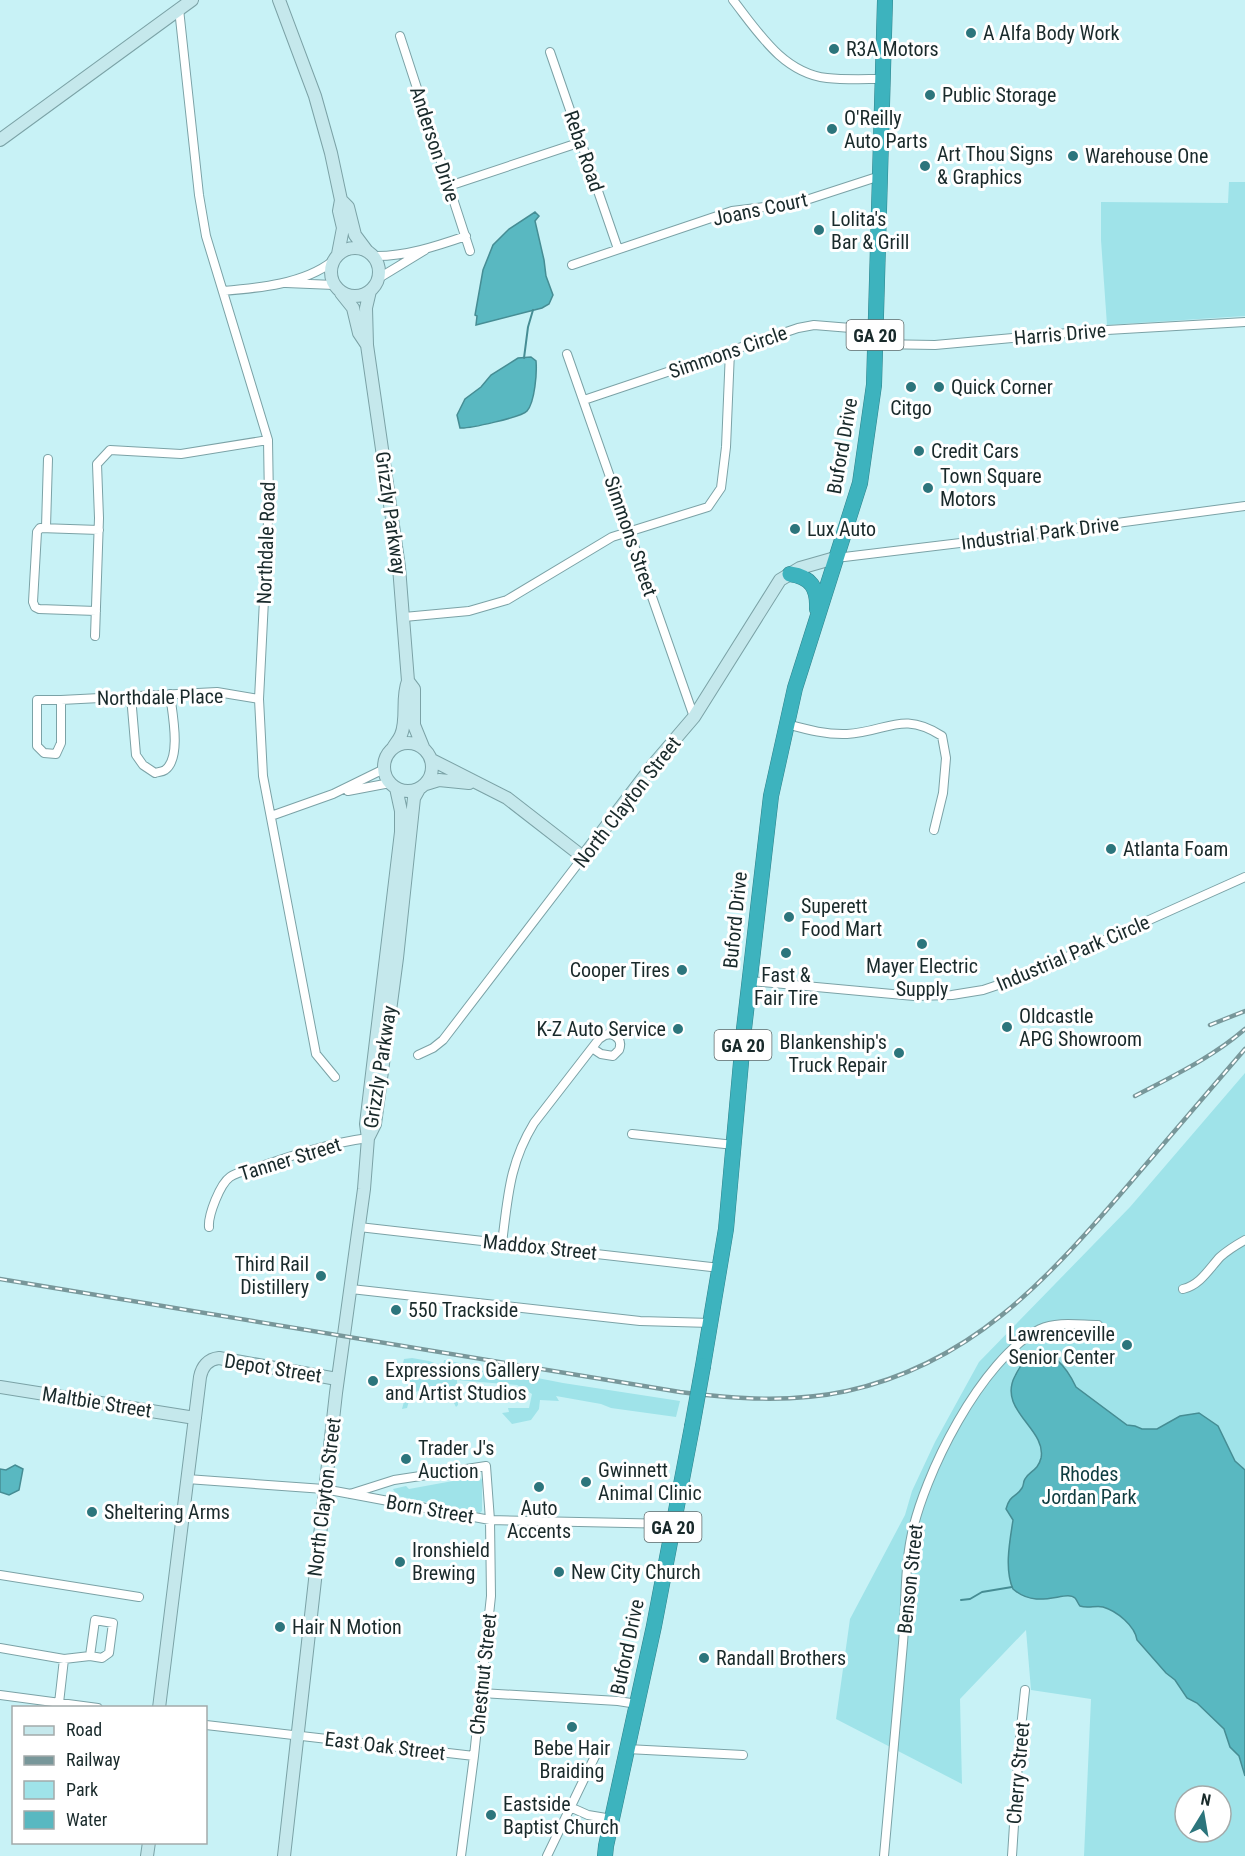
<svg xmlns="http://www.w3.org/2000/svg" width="1245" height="1856" font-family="'Roboto Condensed',sans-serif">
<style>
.green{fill:#9fe3e9;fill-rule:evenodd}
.water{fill:#59b8c1;stroke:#468d94;stroke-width:1.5}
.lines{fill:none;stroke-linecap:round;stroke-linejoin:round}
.stream{stroke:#468d94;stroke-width:2}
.street-casing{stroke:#7ba2a6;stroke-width:10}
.secondary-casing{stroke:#7ba2a6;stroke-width:14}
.highway-casing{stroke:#30838b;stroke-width:16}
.street{stroke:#fff;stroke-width:8}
.secondary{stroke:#c5e8ec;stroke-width:12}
.highway{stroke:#3db3be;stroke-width:15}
.rail-casing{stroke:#78979a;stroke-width:4.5}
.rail{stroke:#fff;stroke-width:2;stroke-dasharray:7;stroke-linecap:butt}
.highway-bridge-casing{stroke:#30838b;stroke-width:16;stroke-linecap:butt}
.highway-bridge{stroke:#3db3be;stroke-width:15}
.poi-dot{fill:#2c757c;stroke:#fff;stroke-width:2}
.labels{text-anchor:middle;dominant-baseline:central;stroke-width:6;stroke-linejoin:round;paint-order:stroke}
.shield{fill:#fff;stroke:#5e6a6b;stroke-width:1.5}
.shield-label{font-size:18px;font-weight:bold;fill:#192a2b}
.poi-label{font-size:20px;fill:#192a2b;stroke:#fff;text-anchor:start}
.street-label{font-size:20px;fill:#192a2b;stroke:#fff}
.park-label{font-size:20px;fill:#0e3c40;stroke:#fff}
</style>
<rect width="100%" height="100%" fill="#c8f2f6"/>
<path class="green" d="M1229,182H1245V316L1107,325L1101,240V202L1228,203Z
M1245,1073V1856H1084L1091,1699L1031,1690L1026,1630L960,1699L962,1784L836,1719L850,1619L905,1515L912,1491L935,1442L979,1362L1130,1207ZM1185,1796H1221V1832H1185Z
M412,1358L429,1361L443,1366L444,1360L563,1383L680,1401L676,1417L611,1408L601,1404L556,1396L559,1401L540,1400L539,1409L531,1420L512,1424L502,1413L509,1412L508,1408H529L532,1394L517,1385L457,1380L458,1405L456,1407L449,1393C435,1388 425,1387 411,1394L407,1408L402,1409L412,1371L402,1368L404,1359Z
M473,1473H478L482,1480V1511L480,1513L397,1496L393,1489L406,1486L409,1489L469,1478L467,1474Z"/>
<path class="water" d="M535,212L539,216L535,221L544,260L546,276L553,295L549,304L542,308L476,325L477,316L475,315L483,270L493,245L509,229Z
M531,357L536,361C537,372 535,402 527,411C522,417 468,429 460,428L457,415L465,399L481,387L491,375L518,358Z
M1036,1352C1055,1352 1068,1370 1076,1387L1127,1425L1135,1426L1142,1429H1157L1180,1416L1199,1413L1218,1426L1235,1461L1245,1470V1776L1239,1756L1230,1747L1224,1729L1197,1703L1187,1698L1175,1680L1166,1673L1137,1640C1135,1626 1117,1611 1103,1607C1096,1605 1088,1609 1080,1606C1078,1604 1077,1600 1075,1598C1066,1589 1038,1611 1013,1589C1004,1569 1010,1540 1013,1520L1006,1509C1010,1494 1016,1498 1022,1488C1024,1485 1023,1482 1025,1479C1029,1471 1038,1471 1041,1458C1047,1429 997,1410 1015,1376C1021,1364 1025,1359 1036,1352Z
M15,1465L23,1469L19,1490L9,1495L0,1492V1469L6,1470Z"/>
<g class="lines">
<path class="stream" d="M524,358L528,327L533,310
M961,1600L970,1599L982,1592L1012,1587"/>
<defs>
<path id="street" d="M733,0C758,32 783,73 827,78C845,80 865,79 883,79
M179,9L199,195L206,236L268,440L269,501L259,699L263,776L316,1054L335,1077
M400,36L470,251
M550,52L618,249
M449,186L581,142
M373,256C404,257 437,246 466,236
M572,265L732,211L797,203L880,176
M379,278L425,250
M286,283L334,285
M223,291C259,288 304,284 333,261
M875,344L935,345L1090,331L1245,322
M567,354L694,717
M584,400L798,328L814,325L875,330
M46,527L48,459
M836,558L1034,534L1245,506
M96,611L39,609L35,607L33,602L37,532L40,528L99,530
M404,617L469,611L507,600L612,537L708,507L721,488L726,447L730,351
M95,636L99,518L97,464L110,450L181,454L268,440
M131,696L136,755L143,765L155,773C158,772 162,772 165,770C182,758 172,712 170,694
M37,700H61V743L56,754L44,753L37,746Z
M61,700L217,692L259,699
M786,724C805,729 826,735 847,734C887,732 902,710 942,736L946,758L943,793L934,830
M348,791L390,783
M271,816L333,794L384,769
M750,981L914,996L952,995L983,990L1022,977L1245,877
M418,1055L433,1048L443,1040L583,857
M632,1134L734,1145
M209,1227C208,1215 220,1184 230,1177C237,1172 249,1170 256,1168C293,1155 330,1143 368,1138
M359,1227L720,1268
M502,1243C508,1197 509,1164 534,1123L599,1039L605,1035L611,1034C619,1037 622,1042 619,1050L613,1056L601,1054L592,1048
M351,1289L640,1321L711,1323
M1183,1289C1200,1285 1209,1269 1220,1257C1228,1250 1236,1245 1245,1240
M187,1479L324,1489L490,1520L674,1524
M350,1494L394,1480L486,1466L490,1520L491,1596L474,1756L461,1856
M0,1575L139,1597
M0,1648L64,1659L90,1656L102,1658L109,1653L113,1623L95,1620L90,1656
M481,1693L618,1701L637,1704
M0,1695L98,1708
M59,1703L64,1659
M206,1725L474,1756
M627,1749L743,1755
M570,1807L588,1815L612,1819
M547,1856L598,1750
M884,1856C891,1785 897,1714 903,1643C906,1608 904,1572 911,1538C923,1476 981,1359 1040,1329C1057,1321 1080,1325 1098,1325
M1012,1856L1019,1747L1025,1690"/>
<path id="secondary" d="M279,0L315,96L331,153L341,200L339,211L343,228L338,254
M0,140L192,0
M341,200L348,207L355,235L367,251
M331 272a24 24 0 1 1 48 0a24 24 0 1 1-48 0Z
M370,291L366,308L367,345L399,567L408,681C401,699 408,718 401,735C399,740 395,744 393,748
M341,293L353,308L359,333L367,345
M408,681L414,689V725L423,747
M384 767a24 24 0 1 1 48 0a24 24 0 1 1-48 0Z
M432,760L507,798L583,857L653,765L694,717L780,580L800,568L835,558
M426,784L439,780L469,783
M368,1138L375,1124L397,958L412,817L414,798L419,789
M0,1387L195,1418
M159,1708L200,1377C202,1367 208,1359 219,1358L337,1379
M147,1856L149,1842
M284,1856L336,1393L364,1189L368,1138L366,1124L401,832V811L396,788"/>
<path id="highway" d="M790,574C811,577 818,588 817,609
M703,1366L726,1229L744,1029L771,796L795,688L860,483L874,385L885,0
M605,1856L606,1846L654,1626L692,1427"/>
</defs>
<use href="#street" class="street-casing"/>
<use href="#secondary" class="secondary-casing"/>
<use href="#highway" class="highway-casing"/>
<use href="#street" class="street"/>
<use href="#secondary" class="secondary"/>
<use href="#highway" class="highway"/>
<defs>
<path id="rail" d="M1210,1025L1245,1011
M1135,1096C1173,1076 1213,1057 1245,1029
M0,1279L680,1392C735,1399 791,1403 847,1391C970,1364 1045,1282 1124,1190C1164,1143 1205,1096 1245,1049"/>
</defs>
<use href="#rail" class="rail-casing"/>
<use href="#rail" class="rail"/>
<defs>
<path id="highway-bridge" d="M692,1427L703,1366"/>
</defs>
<use href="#highway-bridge" class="highway-bridge-casing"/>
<use href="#highway-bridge" class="highway-bridge"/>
</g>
<g class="poi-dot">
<circle cx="971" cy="33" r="6"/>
<circle cx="834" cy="49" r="6"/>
<circle cx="930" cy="95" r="6"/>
<circle cx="832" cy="129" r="6"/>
<circle cx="1073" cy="156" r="6"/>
<circle cx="925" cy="166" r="6"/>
<circle cx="819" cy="230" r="6"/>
<circle cx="911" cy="387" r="6"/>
<circle cx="939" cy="387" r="6"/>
<circle cx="919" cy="451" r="6"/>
<circle cx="928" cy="488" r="6"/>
<circle cx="795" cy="529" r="6"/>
<circle cx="1111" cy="849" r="6"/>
<circle cx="789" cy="917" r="6"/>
<circle cx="922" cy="944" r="6"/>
<circle cx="786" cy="953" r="6"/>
<circle cx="682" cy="970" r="6"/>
<circle cx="1007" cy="1027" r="6"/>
<circle cx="678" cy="1029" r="6"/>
<circle cx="899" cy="1053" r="6"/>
<circle cx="321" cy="1276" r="6"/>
<circle cx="396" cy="1310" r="6"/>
<circle cx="1127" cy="1345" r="6"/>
<circle cx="373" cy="1381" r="6"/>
<circle cx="406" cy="1459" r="6"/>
<circle cx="586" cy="1482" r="6"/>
<circle cx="539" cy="1487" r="6"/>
<circle cx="92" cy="1512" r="6"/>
<circle cx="400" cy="1562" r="6"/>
<circle cx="559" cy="1572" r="6"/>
<circle cx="280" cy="1627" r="6"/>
<circle cx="704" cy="1658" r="6"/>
<circle cx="572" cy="1727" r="6"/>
<circle cx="491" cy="1815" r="6"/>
</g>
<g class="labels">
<g class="shield">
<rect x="846.5" y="320" width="57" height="30" rx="4.5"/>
<rect x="714.5" y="1030" width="57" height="30" rx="4.5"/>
<rect x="644.5" y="1512" width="57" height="30" rx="4.5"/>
</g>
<g class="shield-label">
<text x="875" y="335">GA 20</text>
<text x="743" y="1045">GA 20</text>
<text x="673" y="1527">GA 20</text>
</g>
<g class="poi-label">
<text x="983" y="33">A Alfa Body Work</text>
<text x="846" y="49">R3A Motors</text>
<text x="942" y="95">Public Storage</text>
<text x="844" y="118">O'Reilly<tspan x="844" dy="23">Auto Parts</tspan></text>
<text x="937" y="154">Art Thou Signs<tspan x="937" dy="23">&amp; Graphics</tspan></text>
<text x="1085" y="156">Warehouse One</text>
<text x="831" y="219">Lolita's<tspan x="831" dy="23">Bar &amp; Grill</tspan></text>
<text x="951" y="387">Quick Corner</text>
<text x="911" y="408" text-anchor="middle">Citgo</text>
<text x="931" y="451">Credit Cars</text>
<text x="940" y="476">Town Square<tspan x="940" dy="23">Motors</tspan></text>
<text x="807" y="529">Lux Auto</text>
<text x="1123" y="849">Atlanta Foam</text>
<text x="801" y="906">Superett<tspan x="801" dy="23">Food Mart</tspan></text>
<text x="922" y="966" text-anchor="middle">Mayer Electric<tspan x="922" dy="23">Supply</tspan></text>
<text x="670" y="970" text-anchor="end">Cooper Tires</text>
<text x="786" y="975" text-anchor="middle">Fast &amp;<tspan x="786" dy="23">Fair Tire</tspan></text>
<text x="1019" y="1016">Oldcastle<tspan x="1019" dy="23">APG Showroom</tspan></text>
<text x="666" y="1029" text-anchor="end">K-Z Auto Service</text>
<text x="887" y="1042" text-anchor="end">Blankenship's<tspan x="887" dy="23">Truck Repair</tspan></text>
<text x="309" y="1264" text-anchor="end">Third Rail<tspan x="309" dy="23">Distillery</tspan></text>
<text x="408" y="1310">550 Trackside</text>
<text x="1115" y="1334" text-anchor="end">Lawrenceville<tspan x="1115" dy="23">Senior Center</tspan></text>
<text x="385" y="1370">Expressions Gallery<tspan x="385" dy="23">and Artist Studios</tspan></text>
<text x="418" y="1448">Trader J's<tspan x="418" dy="23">Auction</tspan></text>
<text x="598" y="1470">Gwinnett<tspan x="598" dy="23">Animal Clinic</tspan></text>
<text x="539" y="1508" text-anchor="middle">Auto<tspan x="539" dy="23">Accents</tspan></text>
<text x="104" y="1512">Sheltering Arms</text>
<text x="412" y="1550">Ironshield<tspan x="412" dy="23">Brewing</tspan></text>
<text x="571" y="1572">New City Church</text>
<text x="292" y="1627">Hair N Motion</text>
<text x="716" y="1658">Randall Brothers</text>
<text x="572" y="1748" text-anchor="middle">Bebe Hair<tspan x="572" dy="23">Braiding</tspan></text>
<text x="503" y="1804">Eastside<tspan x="503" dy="23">Baptist Church</tspan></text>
</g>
<g class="street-label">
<text transform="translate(435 144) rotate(72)">Anderson Drive</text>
<text transform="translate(584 151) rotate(71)">Reba Road</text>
<text transform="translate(760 209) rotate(-12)">Joans Court</text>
<text transform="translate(1060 334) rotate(-5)">Harris Drive</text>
<text transform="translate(728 352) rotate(-19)">Simmons Circle</text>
<text transform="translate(842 446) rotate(-80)">Buford Drive</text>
<text transform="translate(391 513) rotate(82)">Grizzly Parkway</text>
<text transform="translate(1040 533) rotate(-7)">Industrial Park Drive</text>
<text transform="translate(631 536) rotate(71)">Simmons Street</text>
<text transform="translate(266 543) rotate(-88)">Northdale Road</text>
<text transform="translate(160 697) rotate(-1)">Northdale Place</text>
<text transform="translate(627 802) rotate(-52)">North Clayton Street</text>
<text transform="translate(735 920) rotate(-84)">Buford Drive</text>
<text transform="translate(1073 953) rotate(-23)">Industrial Park Circle</text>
<text transform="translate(380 1067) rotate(-81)">Grizzly Parkway</text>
<text transform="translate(290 1159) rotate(-17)">Tanner Street</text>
<text transform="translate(540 1247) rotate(6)">Maddox Street</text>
<text transform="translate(273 1368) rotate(9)">Depot Street</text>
<text transform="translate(97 1402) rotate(9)">Maltbie Street</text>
<text transform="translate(324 1497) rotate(-83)">North Clayton Street</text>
<text transform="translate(430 1509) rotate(10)">Born Street</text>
<text transform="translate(910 1579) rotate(-84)">Benson Street</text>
<text transform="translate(627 1647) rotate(-78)">Buford Drive</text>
<text transform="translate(483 1674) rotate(-84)">Chestnut Street</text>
<text transform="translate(385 1746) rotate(7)">East Oak Street</text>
<text transform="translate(1018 1773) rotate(-85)">Cherry Street</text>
</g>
<g class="park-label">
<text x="1089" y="1474">Rhodes<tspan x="1089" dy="23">Jordan Park</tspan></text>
</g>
</g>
<rect x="12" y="1706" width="195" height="138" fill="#ffffff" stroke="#a3aaaa" stroke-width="1.5"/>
<rect x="24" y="1726" width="30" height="9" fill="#c5e8ec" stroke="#a3aaaa" stroke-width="1.5"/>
<text x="66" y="1736" font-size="18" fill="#192a2b">Road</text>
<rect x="24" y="1756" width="30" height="9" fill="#78979a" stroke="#a3aaaa" stroke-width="1.5"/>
<text x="66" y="1766" font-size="18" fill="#192a2b">Railway</text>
<rect x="24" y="1781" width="30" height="18" fill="#9fe3e9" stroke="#a3aaaa" stroke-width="1.5"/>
<text x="66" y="1796" font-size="18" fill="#192a2b">Park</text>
<rect x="24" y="1811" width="30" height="18" fill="#59b8c1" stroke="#a3aaaa" stroke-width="1.5"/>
<text x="66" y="1826" font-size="18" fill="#192a2b">Water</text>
<g transform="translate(1203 1814) rotate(11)"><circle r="28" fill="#ffffff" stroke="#a3aaaa" stroke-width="1.5"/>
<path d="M0-4.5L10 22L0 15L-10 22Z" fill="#2c757c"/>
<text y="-9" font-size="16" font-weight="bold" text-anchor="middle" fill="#192a2b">N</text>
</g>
</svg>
